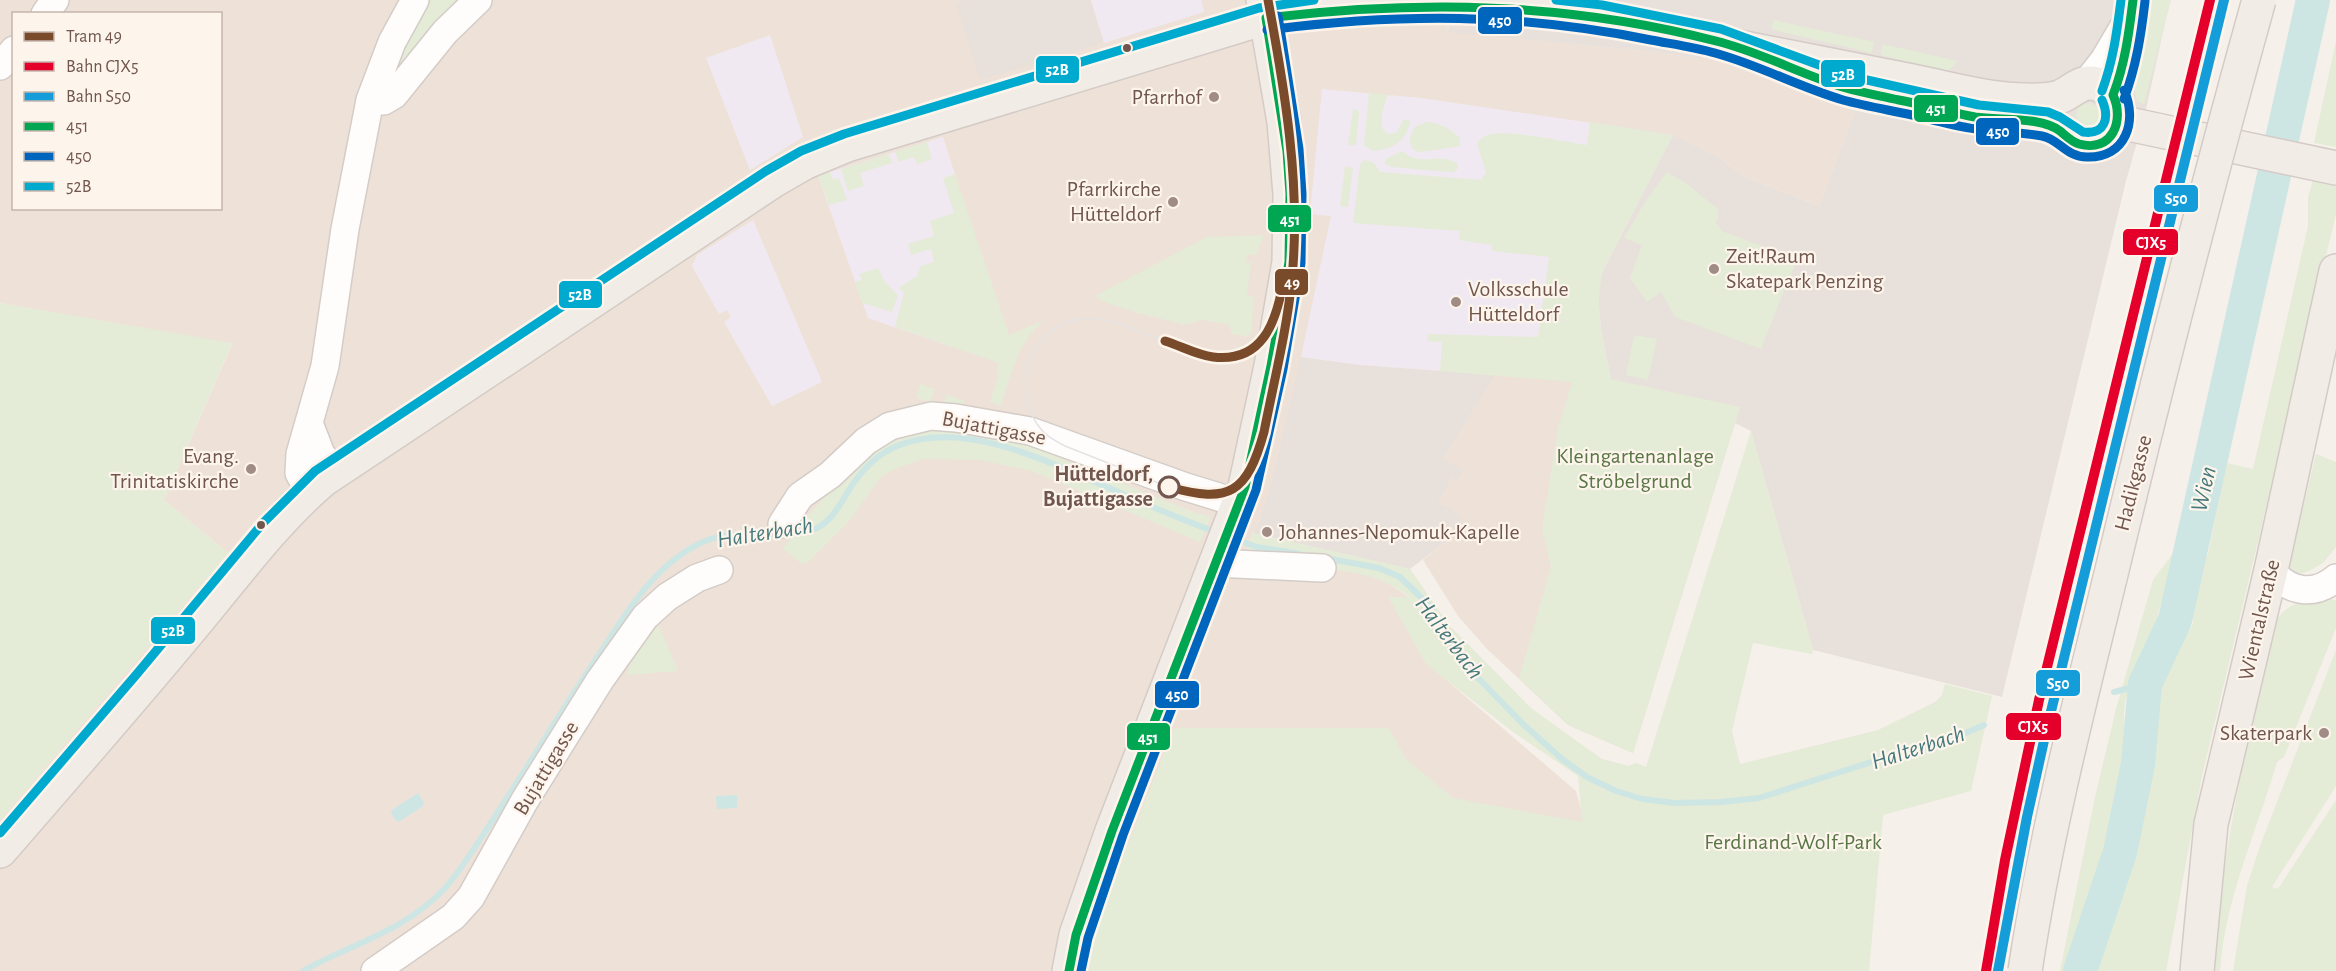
<svg xmlns="http://www.w3.org/2000/svg" width="2336" height="971" font-family="'Alegreya Sans',sans-serif">
<style>
.residential{fill:#eee2d8;fill-rule:evenodd}
.industrial{fill:#e8e0db}
.education{fill:#f1e9f1}
.green{fill:#e4ebd6}
.water{fill:#cde6e4}
.lines{fill:none;stroke-linecap:round;stroke-linejoin:round}
.stream{stroke:#cde6e4;stroke-width:6}
.river{stroke:#cde6e4;stroke-width:34}
.minor-casing{stroke:#d4ccc7;stroke-width:30}
.major-casing{stroke:#d4cbc7;stroke-width:36}
.minor{stroke:#fefdfc;stroke-width:27}
.major{stroke:#f2ece6;stroke-width:33}
.tram{stroke:#e4e2e4;stroke-width:1.5}
.major-bridge-casing{stroke:#d4cbc7;stroke-width:36;stroke-linecap:butt}
.major-bridge{stroke:#f2ece6;stroke-width:33}
.bus-1-casing{stroke:#fdf5ec;stroke-width:14}
.bus-2-casing{stroke:#fdf5ec;stroke-width:14}
.bus-3-casing{stroke:#fdf5ec;stroke-width:14}
.bus-1{stroke:#00a651;stroke-width:9}
.bus-2{stroke:#0065bd;stroke-width:9}
.bus-3{stroke:#00a9ce;stroke-width:9}
.rail-1-casing{stroke:#fdf5ec;stroke-width:15}
.rail-2-casing{stroke:#fdf5ec;stroke-width:15}
.rail-1{stroke:#e4002b;stroke-width:10}
.rail-2{stroke:#159dd9;stroke-width:10}
.tram-1-casing{stroke:#fdf5ec;stroke-width:14}
.tram-1{stroke:#7a4b2a;stroke-width:9}
.bus-dot{fill:#71564d;stroke:#fdf5ec;stroke-width:2}
.poi-dot{fill:#a08c84;stroke:#fdf5ec;stroke-width:2}
.stop-dot{fill:#fdf5ec;stroke:#71564d;stroke-width:3}
.labels{text-anchor:middle;dominant-baseline:central;stroke-width:4.5;stroke-linejoin:round;paint-order:stroke}
.poi-label{font-size:22px;fill:#71564d;stroke:#fdf5ec;text-anchor:end}
.street-label{font-size:22px;fill:#71564d;stroke:#fdf5ec}
.park-label{font-size:22px;fill:#597746;stroke:#fdf5ec}
.stop-label{font-size:22px;font-weight:bold;fill:#71564d;stroke:#fdf5ec;text-anchor:end}
.water-label{font-size:24px;font-style:italic;fill:#45797c;stroke:#fdf5ec}
.line-badge{stroke:#fdf5ec;stroke-width:2}
.badge-label{font-size:16px;text-anchor:middle;font-weight:bold;fill:#fff}
</style>
<rect width="100%" height="100%" fill="#f6f0ea"/>
<path class="residential" d="M0,0H1458L1447,31L1637,50L1744,64L1855,112L1819,206L1744,177L1721,159L1740,407L1633,753L1568,725L1487,649L1458,616L1423,560L1450,539L1446,532L1458,514L1439,503L1452,478L1443,459L1494,375L1382,367L1281,498L1260,520L1252,533L1322,568L1362,573L1385,581L1410,598L1444,678L1576,791L1585,823L1695,971H0V820L228,553L164,500L232,344L0,303ZM14,14H220V208H14ZM1177,506L1193,512L1165,518Z"/>
<path class="industrial" d="M966,0H1090L1104,43L980,80L956,3Z
M1458,0H2170L2145,114L2126,181L2002,697L1813,650L1751,431L1735,423L1740,407L1611,379L1601,329L1598,297L1600,281L1604,269L1673,135L1721,159L1744,177L1819,206L1855,112L1744,64L1637,50L1447,32Z
M1301,357L1360,365L1495,375L1443,459L1463,470L1457,480L1452,478L1439,503L1459,514L1463,525L1446,531L1450,539L1410,569L1252,533L1260,520L1272,481Z"/>
<path class="education" d="M1091,0H1201L1204,12L1104,43Z
M770,35L803,137L750,170L706,58Z
M1322,89L1421,98L1673,135L1604,269L1600,281L1598,297L1601,329L1611,379L1485,374L1360,365L1301,357L1331,216L1310,214Z
M943,137L965,206L952,347L868,318L818,176Z
M753,220L822,382L772,406L724,322L731,317L727,310L719,314L692,266L697,255Z"/>
<path class="green" d="M428,0H468L386,91L405,41Z
M2149,0H2171L2144,104L2137,101C2127,67 2140,34 2149,0Z
M1774,20L1874,42L1872,53L1774,30L1771,27Z
M2336,41V147L2314,143Z
M1883,44L1958,61L1948,71L1880,55Z
M1369,93L1388,94C1384,106 1372,138 1396,133L1404,119L1410,121C1408,140 1390,151 1372,151L1364,145Z
M2076 115a12 12 0 1 1 24 0a12 12 0 1 1-24 0Z
M1353,108L1359,112L1356,145H1348Z
M1426,122C1438,122 1451,129 1460,138V146C1457,147 1423,152 1418,152L1412,148L1409,138L1415,127Z
M1590,122L1673,135L1604,269C1592,305 1604,343 1611,379L1740,407L1633,753L1568,725L1519,678L1551,567L1542,529L1558,428L1572,382L1440,371L1442,342L1427,341L1428,334L1538,337L1549,257L1492,251V245L1459,240L1460,231L1353,223L1360,165L1364,160L1374,163L1380,172L1481,180L1486,172L1477,144C1480,138 1485,135 1492,134C1513,130 1563,142 1587,145Z
M927,142L932,159L917,164L914,157L899,162L895,152Z
M1402,151C1424,169 1437,150 1458,164V168L1454,172H1451L1391,167L1385,164L1386,159Z
M889,154L892,163L860,173L864,186L848,191L841,169Z
M1345,166L1353,168L1348,207L1340,206Z
M830,172L833,180L839,178L847,200L829,205L818,176Z
M1667,172L1686,183L1718,209V219L1715,221L1722,231L1797,259L1761,349L1675,317L1661,292L1647,302L1630,278L1642,245L1624,238L1646,200Z
M955,174L1009,335L1045,320C1019,339 1010,376 1001,406L990,402L999,374L996,373L999,363L895,327L904,293L899,288L917,276L921,266L934,262L931,249L911,255L908,244L934,236L930,221L954,213L943,178Z
M2313,180L2334,184L2336,187V214L2202,776L2166,971H2088L2097,940L2110,931L2134,852L2146,775L2152,707L2160,677L2193,624L2191,602L2196,577L2208,554L2227,463L2253,469L2308,226V198Z
M1264,235L1256,255L1247,254L1246,262L1251,263L1247,296L1254,297L1251,332L1248,337L1233,334L1228,324L1201,320L1186,325L1138,313L1107,303L1095,296L1207,237Z
M878,268L885,282L898,295L892,312L862,303L855,282L862,280L859,274Z
M0,303L232,343L164,500L228,553L0,820Z
M1634,335L1657,339L1648,380L1626,375Z
M920,384L935,389L930,402L917,398Z
M947,394L964,401L961,410L943,405Z
M953,429L1005,438L1037,449L1193,512L1211,517L1200,542L1032,471L979,460L923,459L892,470L880,478L850,520L807,563L802,564L783,548C813,508 870,438 921,430C931,428 943,429 953,429Z
M1751,431L1813,650L1812,654L1753,643L1732,731L1740,764L1878,730L1935,702L1942,695L1945,684L1992,696L1971,791L1883,815L1869,971H1085L1094,931L1174,728H1389L1406,759L1453,798L1582,822L1578,776L1513,732L1426,664L1388,597H1409C1381,575 1356,573 1322,568C1297,564 1271,558 1245,553L1252,533L1410,569L1449,625L1532,709L1602,759L1629,766L1636,763L1646,767Z
M2316,454L2336,462V547L2324,562L2313,569L2304,573L2287,572Z
M2174,552C2174,559 2175,566 2174,572C2169,594 2152,610 2159,633L2144,654L2140,688L2126,697L2124,713L2126,763L2089,929L2075,935L2067,971H2060L2095,797L2116,709L2153,580Z
M2325,599L2336,600V628L2284,757L2277,762C2257,831 2225,898 2220,971H2212C2222,853 2247,738 2275,624C2285,602 2304,601 2325,599Z
M659,626L678,671L626,675L636,649Z
M2336,650V786L2272,887L2278,889L2336,800V971H2233L2247,886L2260,846Z"/>
<path class="water" d="M418,793L424,803L423,806L399,822L395,820L391,813L392,810Z
M737,795V808L717,809L716,796Z"/>
<g class="lines">
<path class="stream" d="M1234,539L1257,547L1300,554
M1325,558L1379,568L1400,577L1430,606L1459,656L1476,676L1524,725L1562,759L1587,777L1616,791L1642,799L1675,803L1721,802L1759,798L1909,750L1943,743L1984,725
M2114,692L2145,684
M303,971C351,944 405,931 444,889C464,867 479,840 496,815C532,760 565,705 602,650C629,609 656,563 703,542C723,533 740,535 761,535C779,535 797,531 815,529C835,520 843,497 855,481C866,466 880,453 897,446C965,419 1045,461 1107,487C1143,503 1179,519 1216,532"/>
<path class="river" d="M2080,971L2120,852L2138,764L2145,684L2175,620L2313,0"/>
<defs>
<path id="minor" d="M45,14L55,0
M0,66L14,50
M2086,83L2104,60L2124,26
M2113,95L2122,71L2128,44L2133,0
M370,100L384,101L394,95L445,32L478,0
M309,423L321,454L335,471
M309,492L299,473L300,454L325,366L345,229L370,100L392,42L415,0
M782,524L800,496L830,475L866,441L890,426L931,416L956,418L1030,431L1186,487L1238,503
M1215,563L1322,568
M2271,570C2288,592 2314,597 2336,578
M375,971L453,917L471,897L525,800L600,680L645,617L667,597L697,578L719,570"/>
<path id="major" d="M2119,122L2336,168
M0,851C65,776 130,702 193,626C235,576 274,522 323,480L773,181L806,162L847,145L1262,19L1322,11L1446,5L1510,7L1600,17L1718,41L1846,88L1977,117L2046,124C2068,130 2082,158 2107,139C2125,125 2122,97 2102,86C2080,76 2073,94 2056,98C2041,102 2022,100 2006,99C1975,96 1943,87 1912,81C1853,69 1793,58 1734,46
M1069,971L1076,935L1112,831L1245,487L1271,366L1289,262L1290,194L1284,122L1263,0
M2197,971L2211,824L2271,570L2336,271"/>
</defs>
<use href="#minor" class="minor-casing"/>
<use href="#major" class="major-casing"/>
<use href="#minor" class="minor"/>
<use href="#major" class="major"/>
<path class="tram" d="M1165,341C1139,332 1111,316 1082,319C1032,323 1010,385 1037,424C1044,435 1054,440 1065,446L1169,487"/>
<defs>
<path id="major-bridge" d="M2025,971C2045,837 2079,705 2111,574C2157,382 2206,190 2259,0"/>
</defs>
<use href="#major-bridge" class="major-bridge-casing"/>
<use href="#major-bridge" class="major-bridge"/>
<defs>
<path id="bus-1" d="M1266,18C1419,0 1566,2 1716,41C1761,52 1802,75 1846,88C1863,93 1882,96 1899,100C1925,105 1950,112 1975,117C2000,121 2041,116 2060,131C2066,136 2072,142 2079,144C2112,153 2125,121 2113,95
M2113,95C2125,64 2129,33 2133,0
M1069,971L1076,935L1112,831L1245,487L1271,366L1289,262L1290,194L1287,151L1266,18"/>
<path id="bus-2" d="M1267,30C1400,13 1520,13 1651,40C1672,44 1694,47 1715,53C1759,65 1799,87 1843,100C1865,106 1889,110 1912,115C1933,120 1955,126 1976,129C1998,132 2020,132 2042,136C2059,139 2066,157 2087,157C2126,158 2138,121 2124,90
M2124,99C2136,67 2141,36 2145,1
M1081,971L1088,938L1123,835L1256,490L1283,369L1301,263L1302,194L1299,149L1278,16"/>
<path id="bus-3" d="M1556,0L1602,5L1721,29L1849,76L1979,105L2048,112L2060,117L2083,132C2105,135 2110,118 2102,100
M2102,91C2113,61 2117,32 2121,0
M0,833L136,675L262,524L315,471L766,171L801,151L844,134L1259,8L1314,0"/>
</defs>
<use href="#bus-1" class="bus-1-casing"/>
<use href="#bus-2" class="bus-2-casing"/>
<use href="#bus-3" class="bus-3-casing"/>
<use href="#bus-1" class="bus-1"/>
<use href="#bus-2" class="bus-2"/>
<use href="#bus-3" class="bus-3"/>
<defs>
<path id="rail-1" d="M1986,971L2005,860L2039,700L2210,0"/>
<path id="rail-2" d="M1998,971L2027,817L2045,736L2224,0"/>
</defs>
<use href="#rail-1" class="rail-1-casing"/>
<use href="#rail-2" class="rail-2-casing"/>
<use href="#rail-1" class="rail-1"/>
<use href="#rail-2" class="rail-2"/>
<defs>
<path id="tram-1" d="M1165,341C1181,346 1197,355 1213,357C1262,363 1276,323 1283,283
M1169,487C1230,504 1247,493 1264,432C1274,381 1287,330 1292,278C1301,185 1285,91 1268,0"/>
</defs>
<use href="#tram-1" class="tram-1-casing"/>
<use href="#tram-1" class="tram-1"/>
</g>
<g class="bus-dot">
<circle cx="1127" cy="48" r="5"/>
<circle cx="261" cy="525" r="5"/>
</g>
<g class="poi-dot">
<circle cx="1214" cy="97" r="6"/>
<circle cx="1173" cy="202" r="6"/>
<circle cx="1714" cy="269" r="6"/>
<circle cx="1456" cy="302" r="6"/>
<circle cx="251" cy="469" r="6"/>
<circle cx="1267" cy="532" r="6"/>
<circle cx="2324" cy="733" r="6"/>
</g>
<circle class="stop-dot" cx="1169" cy="487" r="10"/>
<g class="labels">
<g class="poi-label">
<text x="1202" y="97">Pfarrhof</text>
<text x="1161" y="189">Pfarrkirche<tspan x="1161" dy="25">Hütteldorf</tspan></text>
<text x="1726" y="256" text-anchor="start">Zeit!Raum<tspan x="1726" dy="25">Skatepark Penzing</tspan></text>
<text x="1468" y="289" text-anchor="start">Volksschule<tspan x="1468" dy="25">Hütteldorf</tspan></text>
<text x="239" y="456">Evang.<tspan x="239" dy="25">Trinitatiskirche</tspan></text>
<text x="1279" y="532" text-anchor="start">Johannes-Nepomuk-Kapelle</text>
<text x="2312" y="733">Skaterpark</text>
</g>
<g class="street-label">
<text transform="translate(994 428) rotate(11)">Bujattigasse</text>
<text transform="translate(2133 483) rotate(-76)">Hadikgasse</text>
<text transform="translate(2259 620) rotate(-77)">Wientalstraße</text>
<text transform="translate(546 768) rotate(-59)">Bujattigasse</text>
</g>
<g class="park-label">
<text x="1635" y="456">Kleingartenanlage<tspan x="1635" dy="25">Ströbelgrund</tspan></text>
<text x="1793" y="842">Ferdinand-Wolf-Park</text>
</g>
<g class="stop-label">
<text x="1153" y="474">Hütteldorf,<tspan x="1153" dy="25">Bujattigasse</tspan></text>
</g>
<g class="water-label">
<text transform="translate(2204 489) rotate(-77)">Wien</text>
<text transform="translate(765 533) rotate(-9)">Halterbach</text>
<text transform="translate(1449 638) rotate(53)">Halterbach</text>
<text transform="translate(1918 748) rotate(-18)">Halterbach</text>
</g>
</g>
<g class="line-badge">
<rect x="1477" y="6" width="46" height="29" rx="6" fill="#0065bd"/>
<rect x="1035" y="55" width="45" height="29" rx="6" fill="#00a9ce"/>
<rect x="1820" y="59" width="46" height="29" rx="6" fill="#00a9ce"/>
<rect x="1913" y="94" width="46" height="29" rx="6" fill="#00a651"/>
<rect x="1975" y="117" width="45" height="29" rx="6" fill="#0065bd"/>
<rect x="2153" y="184" width="46" height="29" rx="6" fill="#159dd9"/>
<rect x="1267" y="204" width="45" height="29" rx="6" fill="#00a651"/>
<rect x="2122" y="228" width="57" height="28" rx="6" fill="#e4002b"/>
<rect x="1274" y="268" width="35" height="28" rx="6" fill="#7a4b2a"/>
<rect x="558" y="280" width="45" height="29" rx="6" fill="#00a9ce"/>
<rect x="150" y="616" width="46" height="29" rx="6" fill="#00a9ce"/>
<rect x="2035" y="669" width="46" height="28" rx="6" fill="#159dd9"/>
<rect x="1154" y="680" width="46" height="29" rx="6" fill="#0065bd"/>
<rect x="2005" y="712" width="57" height="29" rx="6" fill="#e4002b"/>
<rect x="1126" y="722" width="45" height="29" rx="6" fill="#00a651"/>
</g>
<g class="badge-label">
<text x="1500" y="26">450</text>
<text x="1057" y="75">52B</text>
<text x="1843" y="80">52B</text>
<text x="1936" y="114">451</text>
<text x="1998" y="137">450</text>
<text x="2176" y="204">S50</text>
<text x="1290" y="225">451</text>
<text x="2151" y="248">CJX5</text>
<text x="1292" y="288">49</text>
<text x="580" y="300">52B</text>
<text x="173" y="636">52B</text>
<text x="2058" y="689">S50</text>
<text x="1177" y="700">450</text>
<text x="2033" y="732">CJX5</text>
<text x="1148" y="743">451</text>
</g>
<rect x="12" y="12" width="210" height="198" fill="#fdf5ec" stroke="#c5b5ac" stroke-width="1.5"/>
<rect x="24" y="32" width="30" height="9" fill="#7a4b2a" stroke="#c5b5ac" stroke-width="1.5"/>
<text x="66" y="42" font-size="18" fill="#71564d">Tram 49</text>
<rect x="24" y="62" width="30" height="9" fill="#e4002b" stroke="#c5b5ac" stroke-width="1.5"/>
<text x="66" y="72" font-size="18" fill="#71564d">Bahn CJX5</text>
<rect x="24" y="92" width="30" height="9" fill="#159dd9" stroke="#c5b5ac" stroke-width="1.5"/>
<text x="66" y="102" font-size="18" fill="#71564d">Bahn S50</text>
<rect x="24" y="122" width="30" height="9" fill="#00a651" stroke="#c5b5ac" stroke-width="1.5"/>
<text x="66" y="132" font-size="18" fill="#71564d">451</text>
<rect x="24" y="152" width="30" height="9" fill="#0065bd" stroke="#c5b5ac" stroke-width="1.5"/>
<text x="66" y="162" font-size="18" fill="#71564d">450</text>
<rect x="24" y="182" width="30" height="9" fill="#00a9ce" stroke="#c5b5ac" stroke-width="1.5"/>
<text x="66" y="192" font-size="18" fill="#71564d">52B</text>
</svg>
